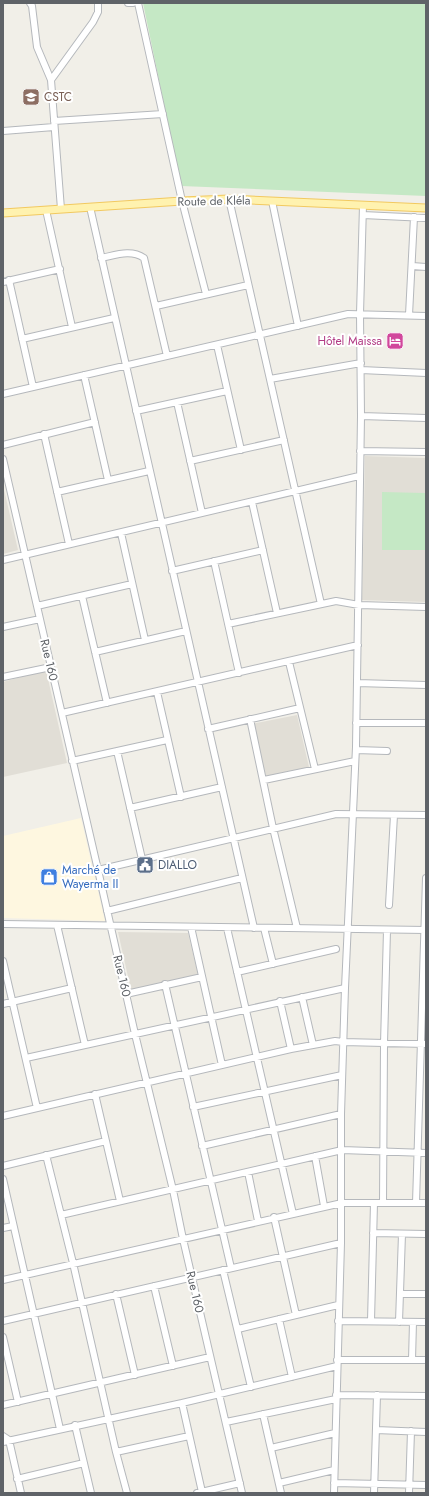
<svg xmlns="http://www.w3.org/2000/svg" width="429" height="1496" font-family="Jost,sans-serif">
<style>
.commercial{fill:#fef7e0}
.education{fill:#e1ded6}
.green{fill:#c5e8c5}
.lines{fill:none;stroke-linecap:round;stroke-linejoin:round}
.minor-casing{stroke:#b5b8bc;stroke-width:8}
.major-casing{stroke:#f2c960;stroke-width:9}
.minor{stroke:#fff;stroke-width:6}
.major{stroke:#fff2af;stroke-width:7}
.labels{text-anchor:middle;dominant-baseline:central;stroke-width:4;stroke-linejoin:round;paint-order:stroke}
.education-label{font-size:12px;fill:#785e54;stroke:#fff;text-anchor:start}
.street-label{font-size:12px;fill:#5f6368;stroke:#fff}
.hotel-label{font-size:12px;fill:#b23c85;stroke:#fff;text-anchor:end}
.service-label{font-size:12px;fill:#4e5e75;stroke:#fff;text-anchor:start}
.shop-label{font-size:12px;fill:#366cbe;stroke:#fff;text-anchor:start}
</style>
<rect width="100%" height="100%" fill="#f1efe8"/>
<path class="commercial" d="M81,818L105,921L3,918V836Z"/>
<path class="education" d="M365,456L426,458V602L362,600Z
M3,485L18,550L3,554Z
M46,670L67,763L3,777V682Z
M297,715L309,767L266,776L252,724Z
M118,932L188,933L198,975L131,990Z"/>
<path class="green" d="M143,3H426V196L181,186Z
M382,492L425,493V550H382Z"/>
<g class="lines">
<defs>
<path id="minor" d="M30,3L32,6L37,47L51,80L61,209
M128,3H133
M138,3L182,201L206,294
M51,80L93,22L98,12V3
M54,121L163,114
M3,131L54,127
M229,199L321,604
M272,201L298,326
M90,207L254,928
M46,210L72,327
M363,215L426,218
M101,258C116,255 131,249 144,258L167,356
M412,266L426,267
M9,280L33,387
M3,282L60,269
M156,306L248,285
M409,315L414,217
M22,339L114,318
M217,345L241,450
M361,370L426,373
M84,375L108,480
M270,379L361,363
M3,394L348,314L426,316
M177,402L202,513
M136,411L227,391
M361,416L426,418
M44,434L69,544
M3,445L95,422
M360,451L426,452
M3,459L98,870L135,1034L173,1190L183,1239L242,1493
M190,461L284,440
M57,492L149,471
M252,502L277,613
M121,533L145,640
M3,560L359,476
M214,561L239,673
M172,571L263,550
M82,596L107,703
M37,606L132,584
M228,624L336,601L359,605L426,607
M3,627L40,619
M95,652L186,631
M289,662L315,769
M3,677L51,667
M357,683L426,685
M157,692L181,797
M62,713L358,645
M250,719L273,828L297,928
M356,723H426
M208,729L300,708
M356,750L387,751
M117,751L142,859
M72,761L167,740
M264,780L355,761
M130,808L222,787
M98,870L336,814L426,815
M389,905L394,815
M107,911L242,878
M3,924L426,930
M57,925L85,1045
M191,927L222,1065
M227,928L293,1214
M264,928L273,964
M3,961L37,1108
M237,972L336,949
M165,984L231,1268
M126,994L202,977
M302,997L313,1045
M280,1001L291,1049
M3,1004L72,988
M26,1058L345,988
M95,1094L120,1201
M193,1107L342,1075
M3,1116L291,1049L335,1041L343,1042L426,1044
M202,1146L341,1114
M46,1155L73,1263L116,1452L127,1493
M315,1156L324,1206
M3,1166L106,1141
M248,1172L258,1221
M3,1179L60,1429
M383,1203L384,1044L387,930
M416,1203L426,878
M61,1215L342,1150L426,1153
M274,1217L296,1315
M3,1228L13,1226
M373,1233L426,1234
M223,1270L251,1387
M3,1280L342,1203H426
M154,1286L173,1366
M116,1294L135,1375
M400,1294H426
M279,1319L292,1377
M3,1321L341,1243
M338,1321L426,1322
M371,1321L374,1203
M399,1322L402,1234
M238,1329L338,1305
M3,1337L18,1402
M337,1360H426
M412,1360L413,1322
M336,1395L426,1396
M182,1403L202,1492
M3,1405L210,1357
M263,1414L281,1493
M226,1422L336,1399
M75,1425L91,1493
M376,1430L426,1432
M3,1436L9,1440L21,1493
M3,1442L182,1403L337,1366
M271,1448L335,1433
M116,1452L189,1436
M17,1479L84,1463
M279,1483L334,1470
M334,1483L426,1485
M197,1493L240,1483
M334,1493L341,1243V1114L345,988L356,747L361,416L360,314L363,205
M374,1493L377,1395
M409,1493L411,1431"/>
<path id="major" d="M3,213L182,201L229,199L426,208"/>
</defs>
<use href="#minor" class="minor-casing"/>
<use href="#major" class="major-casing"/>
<use href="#minor" class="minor"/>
<use href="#major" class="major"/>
</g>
<defs>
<symbol id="school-square" viewBox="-11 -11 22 22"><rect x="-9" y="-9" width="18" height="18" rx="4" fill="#8d6e63" stroke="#fff"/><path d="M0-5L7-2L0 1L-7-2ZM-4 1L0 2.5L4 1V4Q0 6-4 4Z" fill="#fff"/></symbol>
<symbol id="hotel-square" viewBox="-11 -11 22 22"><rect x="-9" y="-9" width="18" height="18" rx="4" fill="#d1479c" stroke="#fff"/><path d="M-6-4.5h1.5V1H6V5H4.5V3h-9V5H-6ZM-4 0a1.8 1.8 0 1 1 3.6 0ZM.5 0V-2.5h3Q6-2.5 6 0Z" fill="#fff"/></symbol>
<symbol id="civic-square" viewBox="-11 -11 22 22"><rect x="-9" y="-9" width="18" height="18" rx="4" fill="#5c6f8a" stroke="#fff"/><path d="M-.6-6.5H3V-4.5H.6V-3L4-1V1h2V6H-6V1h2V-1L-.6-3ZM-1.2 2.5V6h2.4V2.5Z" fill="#fff"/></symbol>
<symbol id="shop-square" viewBox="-11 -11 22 22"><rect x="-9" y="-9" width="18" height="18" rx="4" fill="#3f7fe0" stroke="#fff"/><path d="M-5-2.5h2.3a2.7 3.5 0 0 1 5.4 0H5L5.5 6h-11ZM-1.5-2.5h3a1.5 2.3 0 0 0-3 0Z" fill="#fff"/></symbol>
</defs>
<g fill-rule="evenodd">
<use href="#school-square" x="21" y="87" width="20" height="20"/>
<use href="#hotel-square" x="385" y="331" width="20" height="20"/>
<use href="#civic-square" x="135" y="855" width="20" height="20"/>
<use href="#shop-square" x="39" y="867" width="20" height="20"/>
</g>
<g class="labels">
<g class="education-label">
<text x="44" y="97">CSTC</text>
</g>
<g class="street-label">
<text transform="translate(214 201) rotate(-1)">Route de Kléla</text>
<text transform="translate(49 660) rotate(77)">Rue 160</text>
<text transform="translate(122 976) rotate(77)">Rue 160</text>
<text transform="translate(195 1292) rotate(77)">Rue 160</text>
</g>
<g class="hotel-label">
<text x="382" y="341">Hôtel Maissa</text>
</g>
<g class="service-label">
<text x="158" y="865">DIALLO</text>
</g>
<g class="shop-label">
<text x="62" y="870">Marché de<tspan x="62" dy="14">Wayerma II</tspan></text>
</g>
</g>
<rect width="429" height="1496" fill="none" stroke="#5f6368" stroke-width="8"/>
</svg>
